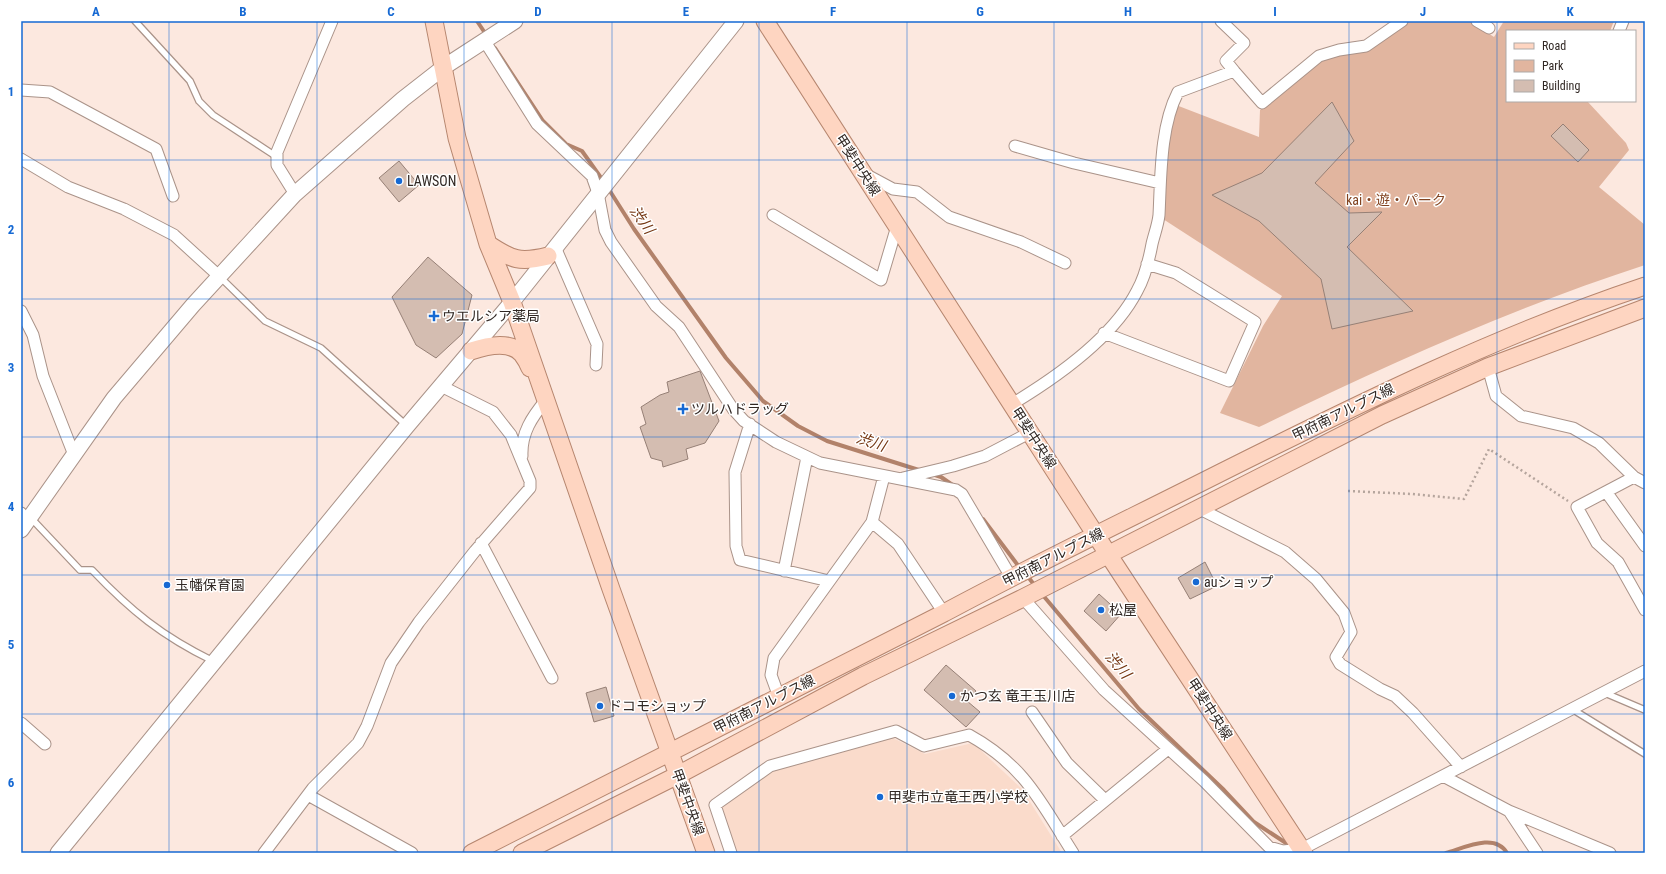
<svg xmlns="http://www.w3.org/2000/svg" width="1666" height="874" font-family="'Roboto Condensed','Noto Sans JP',sans-serif">
<style>
.built{fill:#fadbcb}
.green{fill:#e1b59f}
.lines{fill:none;stroke-linecap:round;stroke-linejoin:round}
.stream{stroke:#b2826a;stroke-width:4}
.building{fill:#d4bdb1;stroke:#968076}
.lane-casing{stroke:#aa9389;stroke-width:8}
.street-casing{stroke:#aa9389;stroke-width:13}
.secondary-casing{stroke:#aa9389;stroke-width:17}
.primary-casing{stroke:#b6866f;stroke-width:19}
.path{stroke:#b5a59d;stroke-width:2.5;stroke-dasharray:2 3;stroke-linecap:butt}
.lane{stroke:#fff;stroke-width:5.5}
.street{stroke:#fff;stroke-width:11}
.secondary{stroke:#fff;stroke-width:15}
.primary{stroke:#fed5c1;stroke-width:17}
.grid{fill:none;stroke:#1669d3;stroke-width:1;stroke-opacity:0.55}
.poi-dot{fill:#1669d3;stroke:#fff;stroke-width:1.5}
.labels{text-anchor:middle;dominant-baseline:central;stroke-width:3;stroke-linejoin:round;paint-order:stroke}
.street-label{font-size:14px;fill:#312824;stroke:#fff}
.poi-label{font-size:14px;fill:#312824;stroke:#fff;text-anchor:start}
.park-label{font-size:14px;fill:#824320;stroke:#fff}
.water-label{font-size:15px;font-style:italic;fill:#753713;stroke:#fff}
.neatline{fill:none;stroke:#1669d3;stroke-width:1.5}
.grid-label{font-size:13px;text-anchor:middle;font-weight:bold;fill:#1669d3}
</style>
<rect width="100%" height="100%" fill="#fce8df"/>
<path class="built" d="M893,738L925,754L973,743L1022,789L1062,853H737L721,804L771,771Z"/>
<path class="green" d="M1408,21H1470L1494,37L1504,21H1614L1610,31H1507V101H1587L1626,143L1629,150L1599,187L1645,225V265C1513,308 1384,366 1259,427L1220,413L1263,326L1282,296L1163,219L1165,169L1176,105L1259,137L1260,110L1322,59L1369,49Z"/>
<g class="lines">
<path class="stream" d="M477,21L487,36
M495,48L543,121L566,144L582,151L604,182
M608,188L634,229L726,358L763,401L798,426L827,441L922,471
M932,474L941,477L954,486
M983,519L1020,568
M1026,574L1035,586
M1041,593L1139,709L1224,790L1254,822L1286,843L1291,849
M1446,853C1464,848 1495,832 1507,853"/>
</g>
<path class="building" d="M1332,102L1354,141L1315,183L1349,213L1382,212L1347,247L1413,311L1332,329L1321,279L1259,221L1212,195L1262,173Z
M1563,124L1589,150L1578,162L1551,136Z
M399,161L419,185L399,202L379,178Z
M428,257L472,295L462,334L436,358L416,345L392,297Z
M700,371L719,421L705,443L686,449L688,459L663,467L662,461L651,458L640,427L646,424L641,407L660,395L669,392L667,382Z
M1205,562L1217,586L1190,599L1178,578Z
M1099,594L1121,614L1106,631L1084,611Z
M946,665L976,691L967,701L980,712L966,727L924,690Z
M606,687L614,716L594,722L586,693Z"/>
<g class="lines">
<defs>
<path id="lane" d="M135,21L190,81L199,101L213,115L277,157
M220,277L265,321L321,348L407,426
M30,517L80,570H92C131,611 162,636 213,661
M1605,693L1645,710
M1572,709L1645,754"/>
<path id="street" d="M1221,21L1244,43L1226,61L1234,71
M1477,21L1489,28
M1619,31L1623,21
M484,40L537,124L592,176L598,193L605,230L611,242L656,306L679,327L733,409L744,421L776,442L820,463L956,490L962,494L1011,577
M21,90L50,92L156,149L173,196
M1015,146L1074,163L1160,183
M21,159L68,187L124,209L174,235L220,277
M865,174L893,189L917,192L949,217L1021,242L1065,263
M295,194L277,165V152L332,21
M773,215L881,280L897,226
M555,247L597,344L596,365
M21,311L33,335L43,376L74,455
M1104,333L1229,381L1255,322L1176,273L1147,264
M1488,367L1496,396L1521,416L1573,428L1599,443L1634,477L1645,483
M1012,404C1057,377 1113,338 1137,291C1145,277 1149,260 1152,244C1154,235 1158,225 1159,215C1161,176 1160,127 1178,92L1234,71L1262,103L1319,56L1339,50L1366,46L1402,21
M750,424L735,472L736,546L740,560L829,581
M522,456C521,433 532,417 546,400
M1634,477L1577,507L1597,543L1618,562L1645,610
M903,478L953,466L985,456L1031,432
M1607,493L1645,546
M1198,508L1285,552L1316,579L1344,613L1351,632L1336,657L1340,664L1380,689L1395,696L1413,713L1461,767
M21,513L27,521
M872,522L898,544L944,613
M481,543L552,678
M784,571L807,457
M1023,598L1104,690L1204,781L1269,847L1283,851L1302,849L1645,671
M779,697L771,675L774,658L872,522L884,476
M1032,712L1067,763L1105,800
M21,723L45,744
M1443,776L1509,811L1537,853
M308,795L412,853
M1509,811L1610,853
M1062,836L1168,749
M264,853L313,788L358,743L367,726L391,663L419,622L475,551L530,488V481L511,435L493,412L441,386
M731,853L715,805L770,766L896,731L924,746L969,735C1025,766 1040,801 1073,853"/>
<path id="secondary" d="M21,530L114,398L193,305L295,194L403,99L444,67L515,21
M58,853L407,426L512,302L736,21"/>
<path id="primary" d="M434,21L457,138L488,244L512,302L611,589L706,853
M765,21L1108,554L1304,853
M488,244C512,260 520,263 548,256
M471,351C486,346 510,340 522,354C525,358 528,363 530,368
M472,853L944,613C1035,564 1129,519 1222,472C1360,403 1498,335 1645,286
M522,853L678,775L863,676L1023,598L1382,415L1488,367L1645,308"/>
</defs>
<use href="#lane" class="lane-casing"/>
<use href="#street" class="street-casing"/>
<use href="#secondary" class="secondary-casing"/>
<use href="#primary" class="primary-casing"/>
<path class="path" d="M1348,491L1412,494L1464,499L1489,449L1568,501"/>
<use href="#lane" class="lane"/>
<use href="#street" class="street"/>
<use href="#secondary" class="secondary"/>
<use href="#primary" class="primary"/>
</g>
<path class="grid" d="M169,21V853M317,21V853M464,21V853M612,21V853M759,21V853M907,21V853M1054,21V853M1202,21V853M1349,21V853M1497,21V853M21,160H1645M21,299H1645M21,437H1645M21,575H1645M21,714H1645"/>
<g class="poi-dot">
<circle cx="399" cy="181" r="4"/>
<path d="M432 310h4v4h4v4h-4v4h-4v-4h-4v-4h4z"/>
<path d="M681 403h4v4h4v4h-4v4h-4v-4h-4v-4h4z"/>
<circle cx="1196" cy="582" r="4"/>
<circle cx="167" cy="585" r="4"/>
<circle cx="1101" cy="610" r="4"/>
<circle cx="952" cy="696" r="4"/>
<circle cx="600" cy="706" r="4"/>
<circle cx="880" cy="797" r="4"/>
</g>
<g class="labels">
<g class="street-label">
<text transform="translate(858 165) rotate(57)">甲斐中央線</text>
<text transform="translate(1343 412) rotate(-26)">甲府南アルプス線</text>
<text transform="translate(1034 438) rotate(57)">甲斐中央線</text>
<text transform="translate(1053 557) rotate(-27)">甲府南アルプス線</text>
<text transform="translate(764 704) rotate(-27)">甲府南アルプス線</text>
<text transform="translate(1210 709) rotate(57)">甲斐中央線</text>
<text transform="translate(688 802) rotate(70)">甲斐中央線</text>
</g>
<g class="poi-label">
<text x="407" y="181">LAWSON</text>
<text x="442" y="316">ウエルシア薬局</text>
<text x="691" y="409">ツルハドラッグ</text>
<text x="1204" y="582">auショップ</text>
<text x="175" y="585">玉幡保育園</text>
<text x="1109" y="610">松屋</text>
<text x="960" y="696">かつ玄 竜王玉川店</text>
<text x="608" y="706">ドコモショップ</text>
<text x="888" y="797">甲斐市立竜王西小学校</text>
</g>
<g class="park-label">
<text x="1396" y="200">kai・遊・パーク</text>
</g>
<g class="water-label">
<text transform="translate(642 220) rotate(55)">渋川</text>
<text transform="translate(871 442) rotate(18)">渋川</text>
<text transform="translate(1118 665) rotate(50)">渋川</text>
</g>
</g>
<rect width="1666" height="874" fill="none" stroke="#ffffff" stroke-width="44"/>
<rect x="1506" y="30" width="130" height="72" fill="#ffffff" stroke="#ada9a7"/>
<rect x="1514" y="43" width="20" height="6" fill="#fed5c1" stroke="#ada9a7"/>
<text x="1542" y="50" font-size="12" fill="#312824">Road</text>
<rect x="1514" y="60" width="20" height="12" fill="#e1b59f" stroke="#ada9a7"/>
<text x="1542" y="70" font-size="12" fill="#312824">Park</text>
<rect x="1514" y="80" width="20" height="12" fill="#d4bdb1" stroke="#ada9a7"/>
<text x="1542" y="90" font-size="12" fill="#312824">Building</text>
<rect x="22" y="22" width="1622" height="830" class="neatline"/>
<g class="grid-label">
<text x="96" y="16">A</text>
<text x="243" y="16">B</text>
<text x="391" y="16">C</text>
<text x="538" y="16">D</text>
<text x="686" y="16">E</text>
<text x="833" y="16">F</text>
<text x="980" y="16">G</text>
<text x="1128" y="16">H</text>
<text x="1275" y="16">I</text>
<text x="1423" y="16">J</text>
<text x="1570" y="16">K</text>
<text x="11" y="96">1</text>
<text x="11" y="234">2</text>
<text x="11" y="372">3</text>
<text x="11" y="511">4</text>
<text x="11" y="649">5</text>
<text x="11" y="787">6</text>
</g>
</svg>
